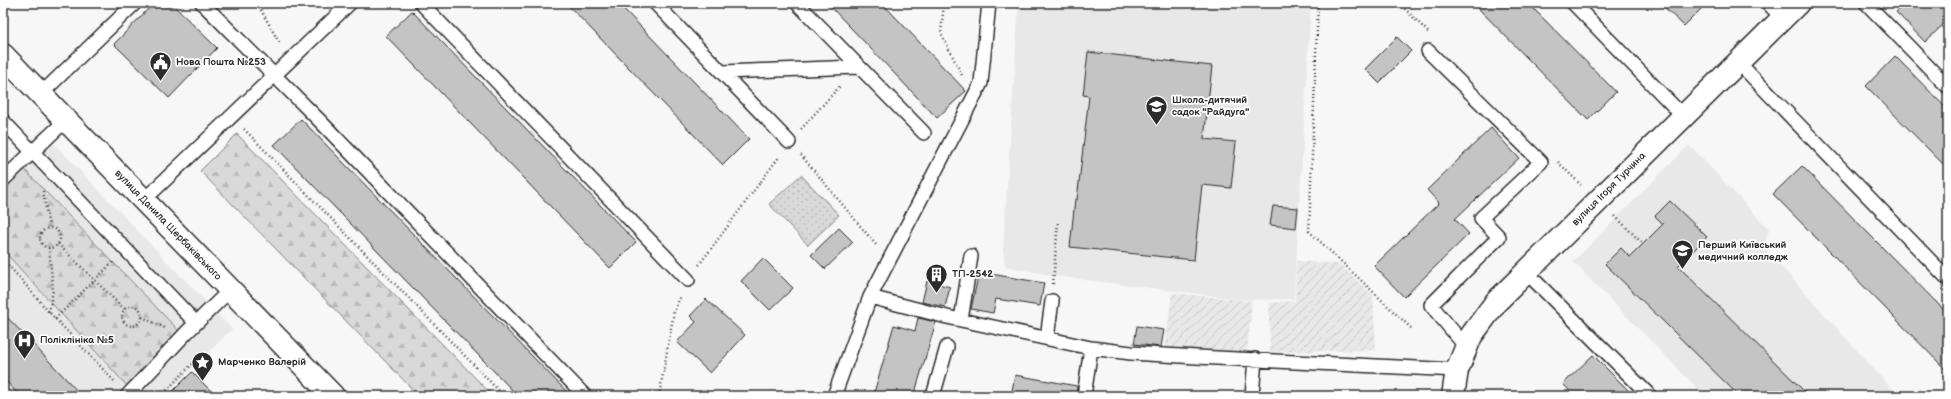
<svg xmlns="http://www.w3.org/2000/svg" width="1951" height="399" font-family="'Balsamiq Sans',sans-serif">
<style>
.built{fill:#e8e8e8}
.industrial{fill:url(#industrial-furrows)}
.grass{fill:url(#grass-dots);stroke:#828282}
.forest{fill:url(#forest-firs);stroke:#828282}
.building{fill:#c4c4c4;stroke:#2b2b2b}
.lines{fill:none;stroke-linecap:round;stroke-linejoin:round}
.service-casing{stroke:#2b2b2b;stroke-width:16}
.tertiary-casing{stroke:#2b2b2b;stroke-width:25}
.secondary-casing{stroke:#2b2b2b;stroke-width:25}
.path{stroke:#2b2b2b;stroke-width:2.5;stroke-dasharray:1 3;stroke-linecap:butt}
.service{stroke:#fff;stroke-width:13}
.tertiary{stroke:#fff;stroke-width:22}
.secondary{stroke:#fff;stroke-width:22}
.labels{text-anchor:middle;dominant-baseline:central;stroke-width:3.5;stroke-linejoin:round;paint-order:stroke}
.poi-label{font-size:10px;font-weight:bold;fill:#2b2b2b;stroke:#fff;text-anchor:start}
.street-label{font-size:10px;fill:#2b2b2b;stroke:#fff}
</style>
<defs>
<pattern id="industrial-furrows" width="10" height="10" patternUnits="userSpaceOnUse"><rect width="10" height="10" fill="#e8e8e8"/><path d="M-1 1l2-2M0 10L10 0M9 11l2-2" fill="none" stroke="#c7c7c7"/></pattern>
<pattern id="grass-dots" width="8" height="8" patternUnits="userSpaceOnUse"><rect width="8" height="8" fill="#d9d9d9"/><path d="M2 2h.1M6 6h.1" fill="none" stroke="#bababa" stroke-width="1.8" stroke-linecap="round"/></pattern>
<pattern id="forest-firs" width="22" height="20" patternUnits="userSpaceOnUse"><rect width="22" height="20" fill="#d9d9d9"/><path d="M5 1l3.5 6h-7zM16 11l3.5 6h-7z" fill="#bababa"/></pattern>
</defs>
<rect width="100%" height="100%" fill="#f7f7f7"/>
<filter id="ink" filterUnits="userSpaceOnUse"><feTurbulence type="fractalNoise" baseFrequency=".025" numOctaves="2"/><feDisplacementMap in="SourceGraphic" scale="8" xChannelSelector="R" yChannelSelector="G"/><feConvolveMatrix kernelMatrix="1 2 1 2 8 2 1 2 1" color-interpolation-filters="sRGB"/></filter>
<g filter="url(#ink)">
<path class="built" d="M1019,3H1311L1294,299L1247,300L1054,276L1005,266L1003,249Z
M41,130L232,329L164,396H7L3,392V168Z
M1689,145L1769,229L1764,247L1898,396H1705L1573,262Z"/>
<path class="industrial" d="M1297,261L1339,264L1373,295L1376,350L1270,352L1269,303L1295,301Z
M1172,293L1252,301L1247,353L1165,349Z"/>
<path class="grass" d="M801,175L839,215L808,245L769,204Z"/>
<path class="forest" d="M237,134L493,396H419L200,171Z
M24,169L180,332L128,387L3,250V189Z"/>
<path class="building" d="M154,3H171L217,48L169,98L114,44Z
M566,3H618L749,139L723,165Z
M827,3H882L966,91L937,118Z
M1473,3H1528L1616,92L1588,120Z
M1660,3H1707L1684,26Z
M1906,3H1948V20L1925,42L1896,12Z
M412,11L636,242L610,268L386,36Z
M1397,37L1411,51L1379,83L1365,69Z
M1088,52L1212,66L1204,139L1236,142L1231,188L1202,185L1194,260L1070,247L1075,199L1077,200L1089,96L1083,95Z
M1895,56L1948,110V169L1866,86Z
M301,119L571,396H518L274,145Z
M1491,128L1519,158L1455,219L1469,234L1404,297L1374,266L1439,203L1427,190Z
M1802,166L1948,314V372L1773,194Z
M1670,201L1707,237L1678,266L1809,396H1739L1605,264L1621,248L1630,257L1663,224L1655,216Z
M1273,206L1298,208L1296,228L1270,225Z
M839,228L853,242L825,269L811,255Z
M763,258L793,288L770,310L741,281Z
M979,272L1044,283L1040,306L996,299L993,313L971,309Z
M927,281L950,287L945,307L922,302Z
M706,299L745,335L710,373L677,342L696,322L690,316Z
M3,313L30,341L82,396H20L3,378Z
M918,318L936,322L914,396H873L894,325L915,331Z
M1137,326L1164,330L1161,347L1134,344Z
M1593,355L1634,396H1575L1563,384Z
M192,372L216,396H168Z
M1015,375L1077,386L1076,396H1011Z"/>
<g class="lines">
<defs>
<path id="service" d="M202,3L321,122L585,396
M421,3L688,280
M655,3L789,142
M797,3L924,133
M1573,3L1683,116
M1768,3L1782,18
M1866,3L1948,87
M1428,51L1541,162L1481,218L1499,237L1431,305L1466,347
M1738,62L1948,279
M723,72L858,67
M41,94L135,3
M3,121L196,323
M3,180L66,120
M144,200L350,3
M1526,272L1650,396
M870,297L947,317L1091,348L1131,353L1197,357L1457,370
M961,320L971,256
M1047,338L1052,301
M127,396L186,333L230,290
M834,396L870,297L981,83L989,3
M933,396L947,347
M1084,396L1091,348
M1252,396L1255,359"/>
<path id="tertiary" d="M1453,396L1457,370L1471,336L1496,302L1798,3"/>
<path id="secondary" d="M3,55L333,396"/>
</defs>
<use href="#service" class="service-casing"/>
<use href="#tertiary" class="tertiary-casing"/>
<use href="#secondary" class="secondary-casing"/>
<path class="path" d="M257,3L280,44
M944,3L941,33L963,77
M1318,3L1309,231L1411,328
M1399,3L1429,33
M244,129L504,396
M801,129L840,86
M801,155L877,246
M1558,162L1581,185
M43,191L49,227
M1615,216L1643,244
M40 238a10 10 0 1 1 20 0a10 10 0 1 1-20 0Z
M58,244L124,309
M3,259L49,312L116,383
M699,265L779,157
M1053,284L1058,221
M122 316a10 10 0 1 1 20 0a10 10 0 1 1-20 0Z
M49,312L53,290L49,248
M142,317L167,329
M55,319L114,261
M161,396L205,351
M659,396L674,312L681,295"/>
<use href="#service" class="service"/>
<use href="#tertiary" class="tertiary"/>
<use href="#secondary" class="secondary"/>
</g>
</g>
<defs>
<symbol id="civic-pin" viewBox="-11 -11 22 30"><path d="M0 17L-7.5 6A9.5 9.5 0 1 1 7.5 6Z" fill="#2b2b2b" stroke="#fff"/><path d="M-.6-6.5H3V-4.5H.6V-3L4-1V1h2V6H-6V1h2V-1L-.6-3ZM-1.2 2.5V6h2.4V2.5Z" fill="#fff"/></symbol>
<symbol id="school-pin" viewBox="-11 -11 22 30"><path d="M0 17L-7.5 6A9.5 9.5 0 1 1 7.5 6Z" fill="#2b2b2b" stroke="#fff"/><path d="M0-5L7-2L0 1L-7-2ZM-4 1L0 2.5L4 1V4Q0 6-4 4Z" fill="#fff"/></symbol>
<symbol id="university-pin" viewBox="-11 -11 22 30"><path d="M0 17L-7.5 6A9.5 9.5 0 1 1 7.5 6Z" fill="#2b2b2b" stroke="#fff"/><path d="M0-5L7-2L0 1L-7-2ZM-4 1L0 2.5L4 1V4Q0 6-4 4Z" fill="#fff"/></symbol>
<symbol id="building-pin" viewBox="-11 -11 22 30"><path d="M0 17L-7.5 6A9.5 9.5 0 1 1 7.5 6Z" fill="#2b2b2b" stroke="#fff"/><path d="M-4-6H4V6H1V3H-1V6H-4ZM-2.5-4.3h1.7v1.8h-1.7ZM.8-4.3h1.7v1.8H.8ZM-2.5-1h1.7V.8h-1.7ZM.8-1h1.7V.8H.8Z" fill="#fff"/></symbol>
<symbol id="hospital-pin" viewBox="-11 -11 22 30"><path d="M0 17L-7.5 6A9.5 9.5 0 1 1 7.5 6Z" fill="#2b2b2b" stroke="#fff"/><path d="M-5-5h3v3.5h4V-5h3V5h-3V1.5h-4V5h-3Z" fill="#fff"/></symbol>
<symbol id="sight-pin" viewBox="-11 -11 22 30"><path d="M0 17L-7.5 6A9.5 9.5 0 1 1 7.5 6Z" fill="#2b2b2b" stroke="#fff"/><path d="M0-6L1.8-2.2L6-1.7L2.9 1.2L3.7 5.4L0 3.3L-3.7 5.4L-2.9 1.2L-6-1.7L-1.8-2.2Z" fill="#fff"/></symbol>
</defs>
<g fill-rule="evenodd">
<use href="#civic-pin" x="148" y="50" width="25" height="34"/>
<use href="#school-pin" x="1144" y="94" width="25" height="34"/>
<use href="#university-pin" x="1670" y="238" width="25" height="34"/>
<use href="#building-pin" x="924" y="262" width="25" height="34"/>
<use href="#hospital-pin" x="12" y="328" width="25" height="34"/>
<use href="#sight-pin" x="190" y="350" width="25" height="34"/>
</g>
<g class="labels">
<g class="poi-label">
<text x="176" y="62">Нова Пошта №253</text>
<text x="1172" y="100">Школа-дитячий<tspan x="1172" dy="12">садок "Райдуга"</tspan></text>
<text x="1698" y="245">Перший Київський<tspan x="1698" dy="12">медичний колледж</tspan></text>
<text x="952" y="274">ТП-2542</text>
<text x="40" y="340">Поліклініка №5</text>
<text x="218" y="362">Марченко Валерій</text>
</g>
<g class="street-label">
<text transform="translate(1609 189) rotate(-45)">вулиця Ігоря Турчина</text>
<text transform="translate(168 225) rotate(46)">вулиця Данила Щербаківського</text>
</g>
</g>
<rect width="1951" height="399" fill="none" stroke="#fff" stroke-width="16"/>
<rect x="8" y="8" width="1935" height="383" fill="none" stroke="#2b2b2b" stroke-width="1.5" filter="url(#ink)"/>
</svg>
